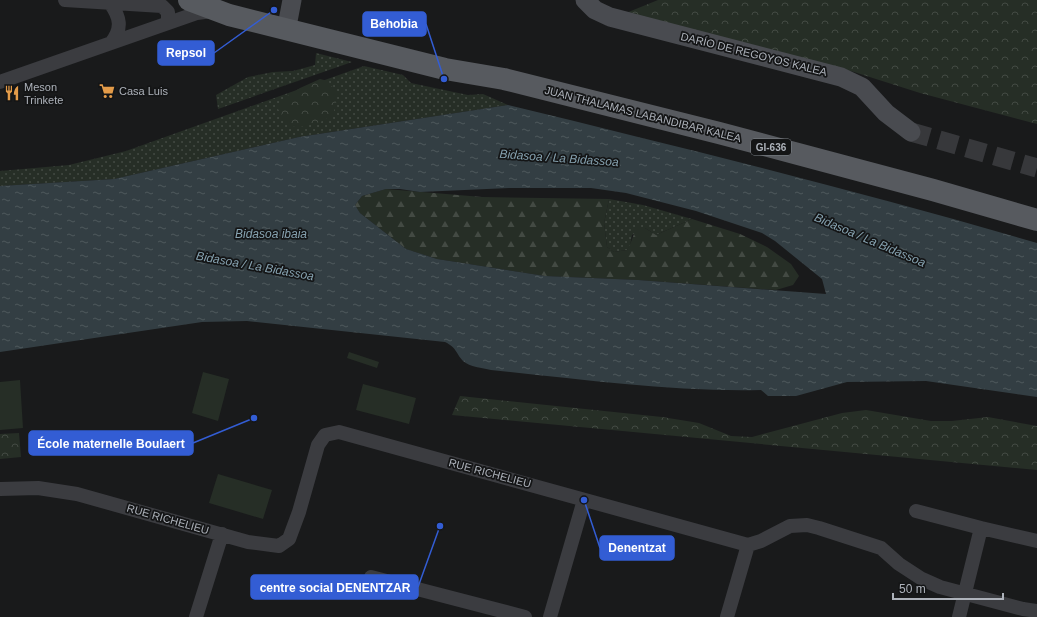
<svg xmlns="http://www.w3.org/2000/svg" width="1037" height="617" font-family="Helvetica,sans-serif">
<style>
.grass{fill:url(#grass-dots)}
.forest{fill:url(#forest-firs)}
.park{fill:url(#park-crowns)}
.garden{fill:#262e26}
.water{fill:url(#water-ripples);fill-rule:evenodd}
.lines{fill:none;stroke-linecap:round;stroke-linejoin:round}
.secondary-tunnel{stroke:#37383b;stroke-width:19;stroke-dasharray:19 10;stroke-linecap:butt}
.street{stroke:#3b3c40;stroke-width:14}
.secondary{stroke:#494b50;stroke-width:19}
.primary{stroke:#575a5f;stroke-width:22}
.labels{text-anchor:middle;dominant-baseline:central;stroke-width:3.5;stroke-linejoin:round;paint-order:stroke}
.shield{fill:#141516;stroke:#7f8389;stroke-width:1}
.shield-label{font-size:10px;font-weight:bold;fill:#adb2ba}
.street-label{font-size:11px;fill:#adb2ba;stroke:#141516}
.poi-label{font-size:11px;fill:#adb2ba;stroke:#141516;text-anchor:start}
.water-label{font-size:12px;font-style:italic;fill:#87a3b1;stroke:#141516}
.leader{fill:none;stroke:#335dd4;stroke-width:1.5}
.callout-dot{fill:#335dd4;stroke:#141516;stroke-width:1.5}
.callout{fill:#335dd4;stroke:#335dd4;stroke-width:1.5}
.callout-label{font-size:12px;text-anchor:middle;font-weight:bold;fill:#fff}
</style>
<defs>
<pattern id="grass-dots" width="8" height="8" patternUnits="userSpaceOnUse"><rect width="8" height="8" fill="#262e26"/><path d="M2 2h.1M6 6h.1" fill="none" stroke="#434a43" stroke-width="1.8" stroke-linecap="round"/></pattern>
<pattern id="forest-firs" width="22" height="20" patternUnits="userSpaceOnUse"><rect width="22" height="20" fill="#262e26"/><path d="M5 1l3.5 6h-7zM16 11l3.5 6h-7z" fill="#434a43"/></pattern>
<pattern id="park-crowns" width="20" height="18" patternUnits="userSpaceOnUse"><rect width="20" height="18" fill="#262e26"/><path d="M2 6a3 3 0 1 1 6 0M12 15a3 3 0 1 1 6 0" fill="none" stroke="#434a43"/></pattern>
<pattern id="water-ripples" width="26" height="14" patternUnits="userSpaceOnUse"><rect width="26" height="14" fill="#333e43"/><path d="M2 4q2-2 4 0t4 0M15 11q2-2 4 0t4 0" fill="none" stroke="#4e585c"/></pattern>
</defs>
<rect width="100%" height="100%" fill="#191a1b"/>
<path class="grass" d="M316,53L352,62L218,109L216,95L248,77L273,72L293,71L315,65Z
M364,66L403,75L411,83L468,95L483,94L508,105L299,137L114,179L0,186V171L69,165L126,151Z
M609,199L643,205L692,219L656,235L645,228L632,235L630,246L627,250L614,252L607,247L604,223Z"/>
<path class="forest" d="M386,189L482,197L609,199L604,223L607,247L614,252L627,250C632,243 632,235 638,227L645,228L656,235L692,219L740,234L767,247L791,264L799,276L793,285L776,290L638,280L545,276L437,259L406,249L360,213L355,205L362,196Z"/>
<path class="park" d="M658,0H1037V124L920,93L854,72L631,16L626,13Z
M320,79L328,81L337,93C336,113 333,119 313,124C304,127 298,128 289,126L278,109L281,100L300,88Z
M460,396L662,417L699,423L731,436L752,437L842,413L866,410L931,421H952L988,417L1037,426V470L452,415Z
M19,433L21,457L0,459V434Z"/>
<path class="garden" d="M349,352L379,362L377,368L347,358Z
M203,372L229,379L218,421L192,413Z
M20,380L23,428L0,430V382Z
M363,384L416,398L409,424L356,410Z
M218,474L272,490L263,519L209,503Z"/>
<path class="water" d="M508,105C685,148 862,192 1037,243V397L926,381L847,382L796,396H768L761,390C671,392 581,379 491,370C482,368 470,367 463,361C455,352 457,348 445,342L247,321L202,322L0,352V186L114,179L299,137ZM509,188H591L626,193L696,211L762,233L775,241L822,279L826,294L638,280L545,276L437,259L406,249L360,213L355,205L362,196L386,189H400L420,192Z"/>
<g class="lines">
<path class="secondary-tunnel" d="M911,132L1037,168"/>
<path class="street" d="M65,0L162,6L168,12V21L165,24
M110,3C120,17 123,28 111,43
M0,82L197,13L212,11
M0,489L38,488L77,494L248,542L279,546L289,539L299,512L318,445L325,435L339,432L748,545L761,541L790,526L807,525L819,528L881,548L899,564L922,579L940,587L1023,609L1037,611
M916,511L981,528
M371,577L525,617
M196,617L222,534
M550,617L584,500
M727,617L748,545
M959,617L981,528L1037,541"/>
<path class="secondary" d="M585,0L595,10L610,17L841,77L862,87L886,113L911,132
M288,21L292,0"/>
<path class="primary" d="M189,0L229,15L445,69L504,79L719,133L933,190L1037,220"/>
</g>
<defs>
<symbol id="supermarket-bare" viewBox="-9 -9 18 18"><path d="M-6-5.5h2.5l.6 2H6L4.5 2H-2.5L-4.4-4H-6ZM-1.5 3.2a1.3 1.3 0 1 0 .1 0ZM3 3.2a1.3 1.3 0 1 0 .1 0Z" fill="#e39b49" stroke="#141516" stroke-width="2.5" paint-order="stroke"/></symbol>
<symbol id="restaurant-bare" viewBox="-9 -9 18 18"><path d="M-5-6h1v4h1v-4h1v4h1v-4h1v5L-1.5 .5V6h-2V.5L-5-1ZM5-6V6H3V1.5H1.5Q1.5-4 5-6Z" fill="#e39b49" stroke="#141516" stroke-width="2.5" paint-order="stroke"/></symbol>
</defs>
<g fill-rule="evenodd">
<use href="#supermarket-bare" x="96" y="80" width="22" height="22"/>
<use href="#restaurant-bare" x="1" y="82" width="22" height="22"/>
</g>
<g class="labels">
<rect class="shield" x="751" y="139" width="40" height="16" rx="3"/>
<g class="shield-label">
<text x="771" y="147">GI-636</text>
</g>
<g class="street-label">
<text transform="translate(754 54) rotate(14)">DARÍO DE REGOYOS KALEA</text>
<text transform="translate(643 114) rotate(14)">JUAN THALAMAS LABANDIBAR KALEA</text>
<text transform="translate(490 473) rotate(15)">RUE RICHELIEU</text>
<text transform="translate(168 519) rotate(16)">RUE RICHELIEU</text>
</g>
<g class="poi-label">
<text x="24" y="87">Meson<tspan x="24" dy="13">Trinkete</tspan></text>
<text x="119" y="91">Casa Luis</text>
</g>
<g class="water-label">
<text transform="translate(559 158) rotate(4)">Bidasoa / La Bidassoa</text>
<text x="271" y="234">Bidasoa ibaia</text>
<text transform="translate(870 240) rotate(23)">Bidasoa / La Bidassoa</text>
<text transform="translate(255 266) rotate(10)">Bidasoa / La Bidassoa</text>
</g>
</g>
<path class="leader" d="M444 79L426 24M274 10L214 53M254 418L193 443M584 500L600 548M440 526L418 587"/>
<g class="callout-dot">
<circle cx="444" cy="79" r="4"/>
<circle cx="274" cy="10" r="4"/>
<circle cx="254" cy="418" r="4"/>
<circle cx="584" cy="500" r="4"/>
<circle cx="440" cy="526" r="4"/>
</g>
<g class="callout">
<rect x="363" y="12" width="63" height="24" rx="4"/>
<rect x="158" y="41" width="56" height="24" rx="4"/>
<rect x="29" y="431" width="164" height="24" rx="4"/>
<rect x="600" y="536" width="74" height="24" rx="4"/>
<rect x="251" y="575" width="167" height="24" rx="4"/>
</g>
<g class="callout-label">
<text x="394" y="28">Behobia</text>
<text x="186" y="57">Repsol</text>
<text x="111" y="448">École maternelle Boulaert</text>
<text x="637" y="552">Denentzat</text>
<text x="335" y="592">centre social DENENTZAR</text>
</g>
<path d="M893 593v6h110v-6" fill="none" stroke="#adb2ba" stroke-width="2"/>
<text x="899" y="593" font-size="12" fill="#adb2ba" stroke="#141516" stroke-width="3" paint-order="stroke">50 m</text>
</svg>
